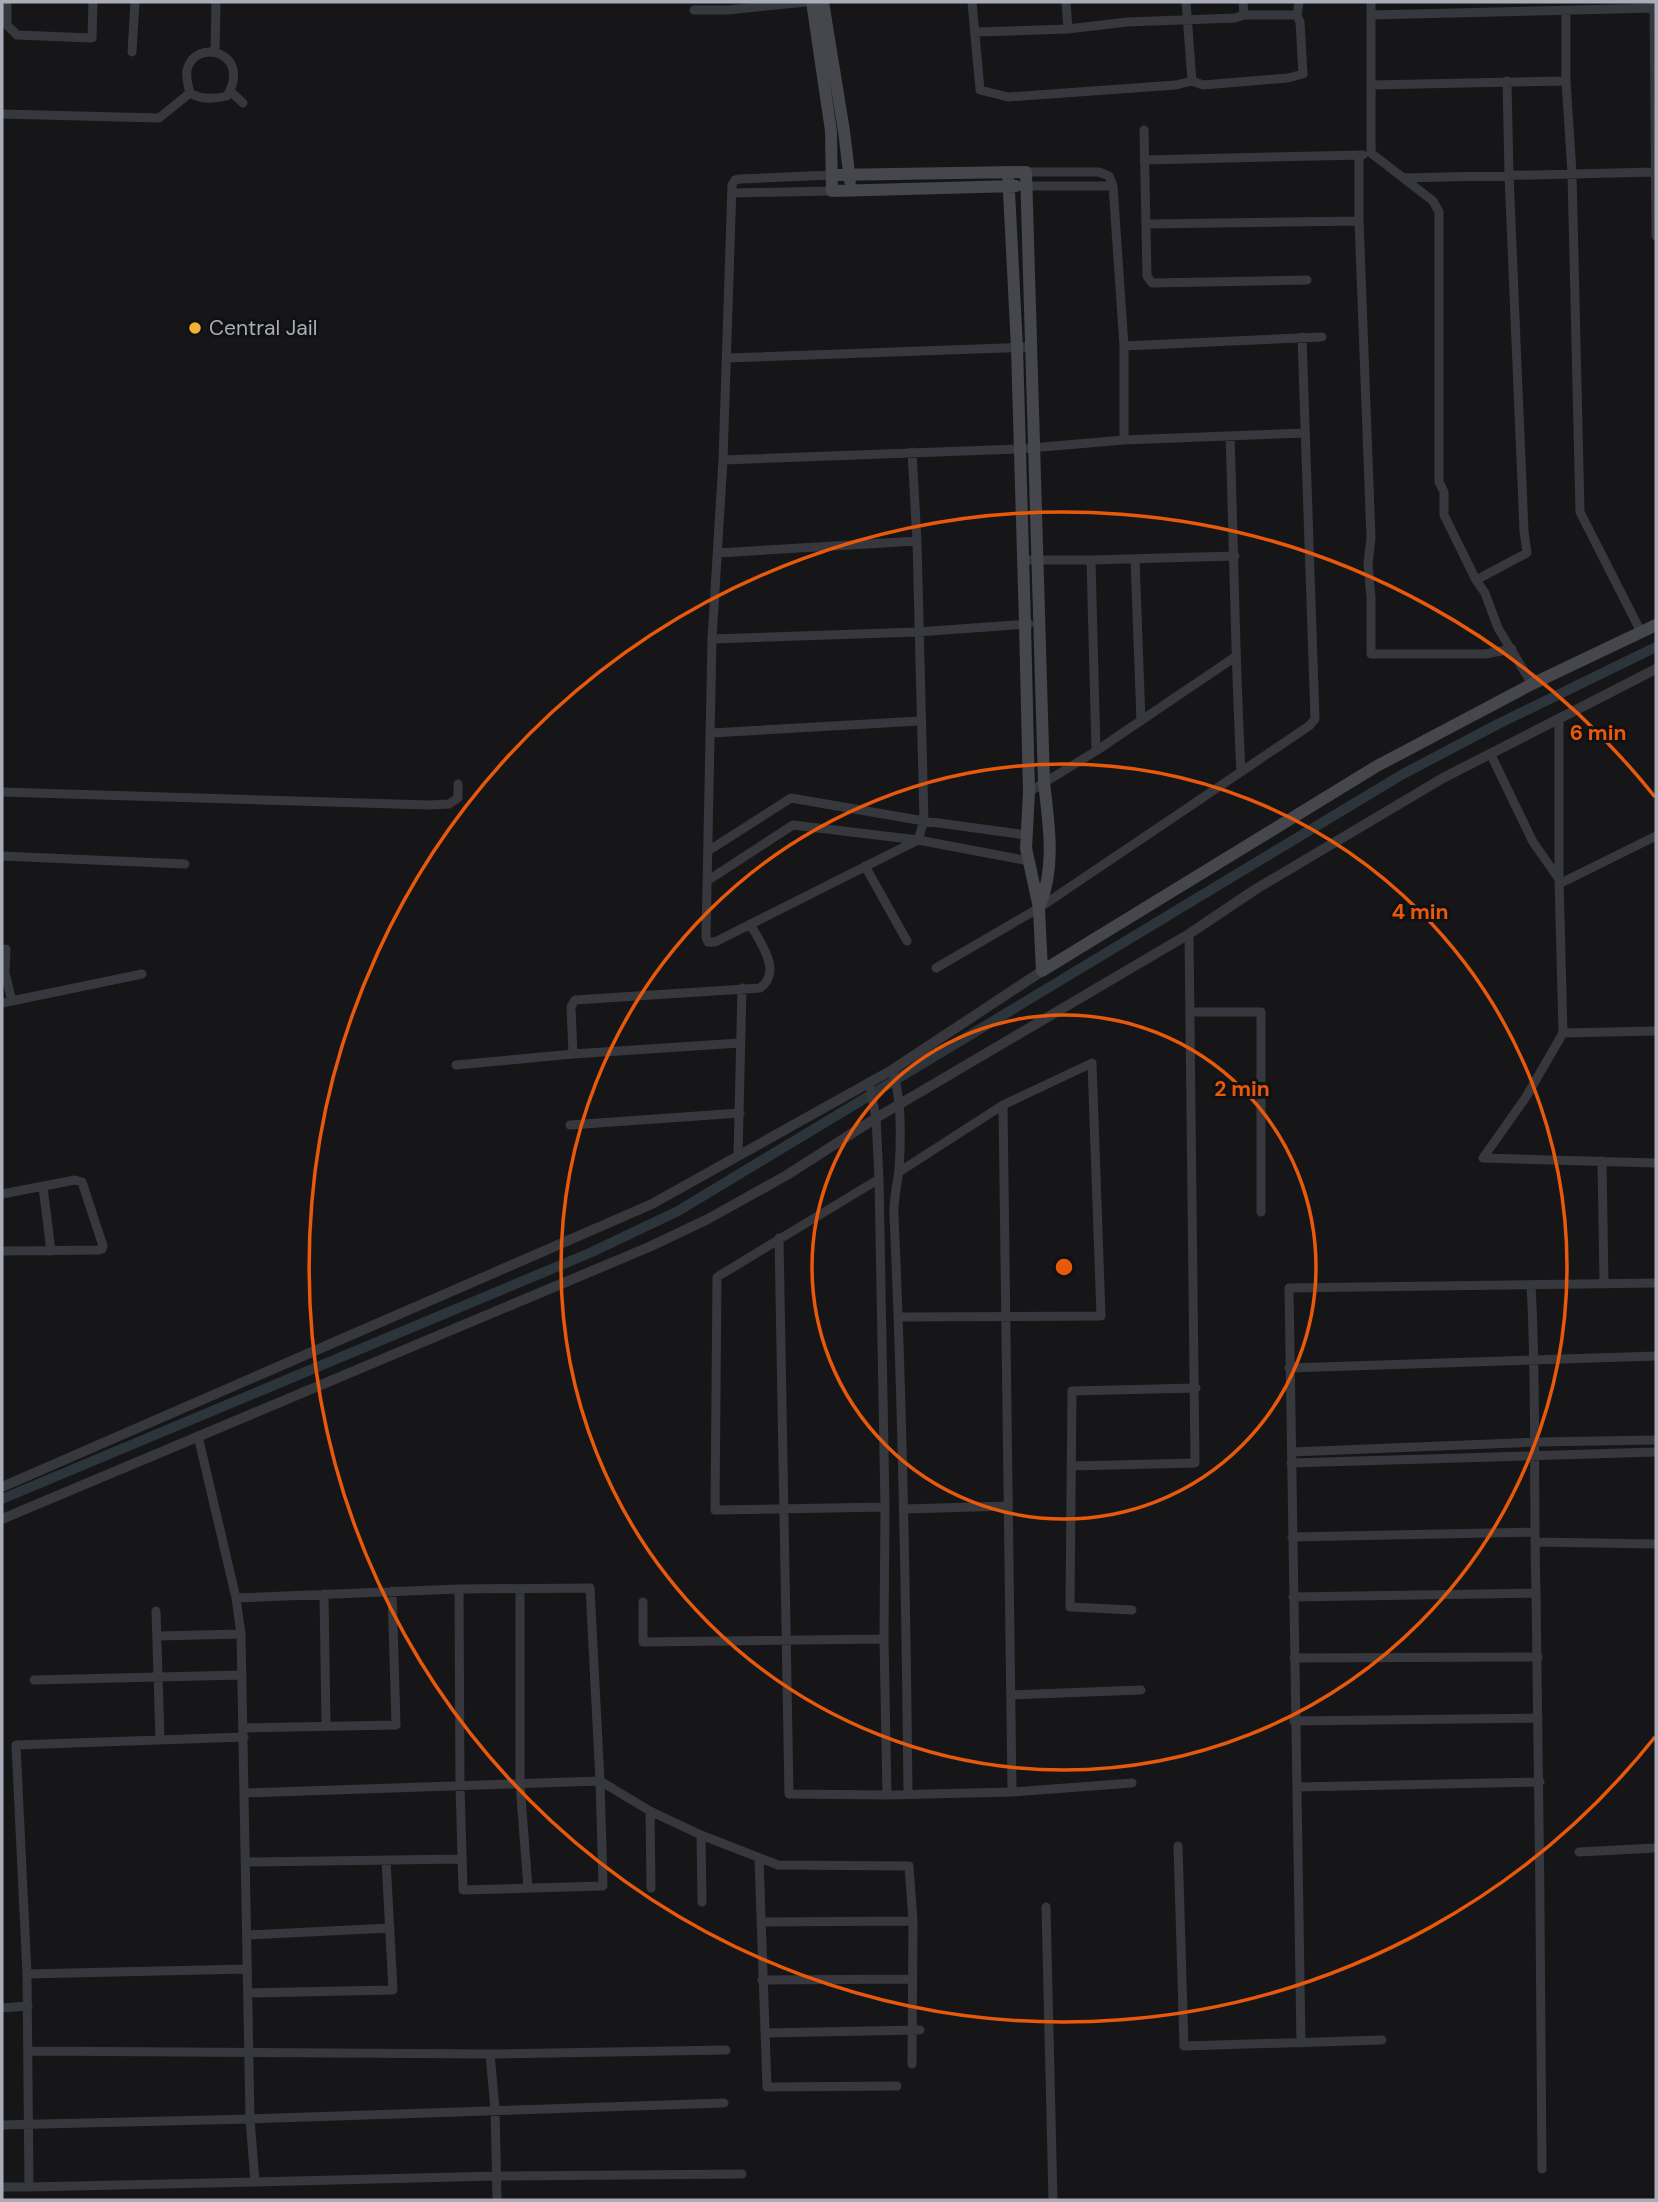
<svg xmlns="http://www.w3.org/2000/svg" width="1658" height="2202" font-family="'DM Sans',sans-serif">
<style>
.lines{fill:none;stroke-linecap:round;stroke-linejoin:round}
.canal{stroke:#2c353c;stroke-width:10}
.minor{stroke:#37383d;stroke-width:9}
.tertiary{stroke:#37383d;stroke-width:10}
.secondary{stroke:#45474d;stroke-width:12}
.ring{fill:none;stroke:#e8590c;stroke-width:3.5}
.poi-dot{fill:#f2b134;stroke:#111113;stroke-width:2.5}
.labels{text-anchor:middle;dominant-baseline:central;stroke-width:6;stroke-linejoin:round;paint-order:stroke}
.poi-label{font-size:21px;fill:#a8adb8;stroke:#111113;text-anchor:start}
.centre{fill:#e8590c;stroke:#111113;stroke-width:3.5}
.ring-label{font-size:21px;text-anchor:middle;font-weight:bold;fill:#e8590c;stroke:#111113;stroke-width:6;stroke-linejoin:round;paint-order:stroke}
</style>
<rect width="100%" height="100%" fill="#161618"/>
<g class="lines">
<path class="canal" d="M2,1499L592,1252L678,1211L1403,774L1498,724L1656,647"/>
<path class="minor" d="M7,2V25L17,35L92,38L93,2
M972,2L980,90L1008,97L1176,85L1192,81L1203,85L1288,78L1303,74L1300,22L1297,15L1299,2
M1066,2L1068,29
M1186,2L1192,81
M1243,2L1244,15
M1371,2V153L1433,201L1439,212V482L1444,492V515L1476,580L1485,593L1498,628L1532,684
M1654,2L1656,236
M694,10H728L806,2
M1566,11V81L1572,173L1580,512L1641,632
M1371,15L1656,8
M976,32L1068,29L1127,22L1235,18L1244,15H1297
M132,52L135,2
M215,52L216,2
M1371,85L1566,81
M230,91L243,103
M2,114L159,118L190,93C188,86 186,77 187,70C195,37 253,52 227,96C215,99 201,100 190,93
M1144,130L1147,276L1152,283L1307,280
M1359,156V221L1371,538L1368,564L1371,597V654H1485L1512,649
M1144,160L1363,155
M1026,172H1099L1109,176L1113,186L1124,346V440
M832,175L740,179L735,180L732,185L723,460L712,639L706,937L708,942H715L918,840L924,821L917,541L912,452
M1405,178L1654,172
M1026,186H1113
M732,193L832,191
M1147,224L1359,221
M1124,346L1322,337
M727,358L1030,347
M1230,437C1234,549 1235,660 1241,772
M723,460L1019,449L1124,440L1305,433
M718,553L917,541
M1135,559L1141,721
M1023,560H1091L1235,556
M1091,560L1096,751
M1476,580L1527,553L1524,531L1509,175L1507,81
M712,639L917,632L1029,624
M712,733L920,721
M1491,755L1533,842L1559,879
M2,792L428,805L449,804L458,798V784
M1029,792L1096,751L1235,657
M708,851L791,798L924,821L1026,835
M2,856L185,864
M865,866L907,941
M707,881L793,825L918,840L1029,861
M1559,884L1656,836
M6,949L5,973L12,1001
M936,968L1039,908L1309,726L1315,719L1302,337
M2,1003L142,974
M1191,1012H1261V1212
M1563,1033L1656,1031
M573,1054L571,1007L575,1000L760,988C783,972 760,942 750,924
M456,1065L573,1054L740,1043
M892,1070C902,1097 901,1140 899,1170C897,1186 893,1200 894,1217C903,1409 906,1602 908,1794
M869,1082L876,1118L879,1179L885,1507L884,1639L887,1795L1012,1792L1132,1783
M1003,1105L1012,1792
M570,1125L740,1113
M738,1156L742,988
M1483,1158L1526,1097L1563,1033L1559,879V720
M1483,1158L1656,1163
M1602,1161L1604,1284
M899,1172L1003,1105L1092,1063L1101,1316L899,1317
M879,1179L717,1277L715,1510L885,1507
M43,1187L51,1251
M2,1194L75,1180L82,1182L103,1246L102,1249L99,1250L2,1251
M779,1238L789,1794L887,1795
M1531,1285C1537,1387 1533,1489 1536,1592C1539,1784 1541,1977 1542,2169
M1289,1368L1656,1356
M198,1436L236,1598L241,1634L250,2119L255,2182L496,2176L742,2174
M1292,1452L1536,1442L1656,1440
M1291,1463L1656,1452
M1071,1466L1195,1463L1189,934
M905,1509L1008,1506
M1292,1537L1535,1532
M1535,1542L1656,1544
M520,1589V1784L528,1888
M324,1594L326,1725
M1293,1597L1536,1593
M236,1598L459,1589L590,1588L600,1781L603,1886L463,1890L460,1785L459,1589
M643,1602V1642L884,1639
M1132,1610L1070,1607L1072,1391L1196,1388
M156,1611L160,1740
M157,1636L241,1634
M1294,1658L1538,1657
M34,1680L242,1675
M1011,1695L1141,1690
M1294,1721L1538,1718
M243,1728L396,1725L392,1591
M244,1737L16,1745L27,1974L247,1969
M1297,1787L1540,1782
M244,1793L600,1781L650,1811L701,1835L778,1865L909,1866L913,1921L912,2064
M650,1811L651,1888
M701,1835L702,1902
M1178,1846L1184,2046L1382,2040
M1579,1852L1656,1848
M759,1859L767,2087L897,2086
M245,1862L462,1859
M1046,1907L1053,2200
M761,1922L913,1921
M247,1935L390,1928
M27,1974L29,2187L255,2182
M762,1980L912,1979
M248,1993L393,1990L386,1860
M2,2008L28,2006
M765,2033L920,2030
M1301,2043L1289,1288L1656,1283
M29,2051L490,2054L726,2050
M490,2054L495,2109L497,2200
M2,2125L250,2119L724,2103
M2,2187H29"/>
<path class="tertiary" d="M2,1487L652,1204L892,1070L1042,971
M2,1519L649,1247L708,1219L787,1175L876,1118L1189,934L1256,889L1443,778L1656,669"/>
<path class="secondary" d="M812,2L831,131L832,191L1016,186
M823,2L844,131L850,181
M1008,172L1017,348L1025,624L1029,792L1026,848L1039,908L1042,971L1377,766L1532,684L1656,625
M832,175L1026,172L1044,783C1049,825 1056,868 1039,908"/>
</g>
<g class="ring">
<circle cx="1064" cy="1267" r="252"/>
<circle cx="1064" cy="1267" r="503"/>
<path d="M1655 1737A755 755 0 1 1 1655 797"/>
</g>
<circle class="poi-dot" cx="195" cy="328" r="7"/>
<g class="labels">
<g class="poi-label">
<text x="209" y="328">Central Jail</text>
</g>
</g>
<circle cx="1064" cy="1267" r="10" class="centre"/>
<g class="ring-label">
<text x="1598" y="740">6 min</text>
<text x="1420" y="919">4 min</text>
<text x="1242" y="1096">2 min</text>
</g>
<rect width="1658" height="2202" fill="none" stroke="#a8adb8" stroke-width="7"/>
</svg>
